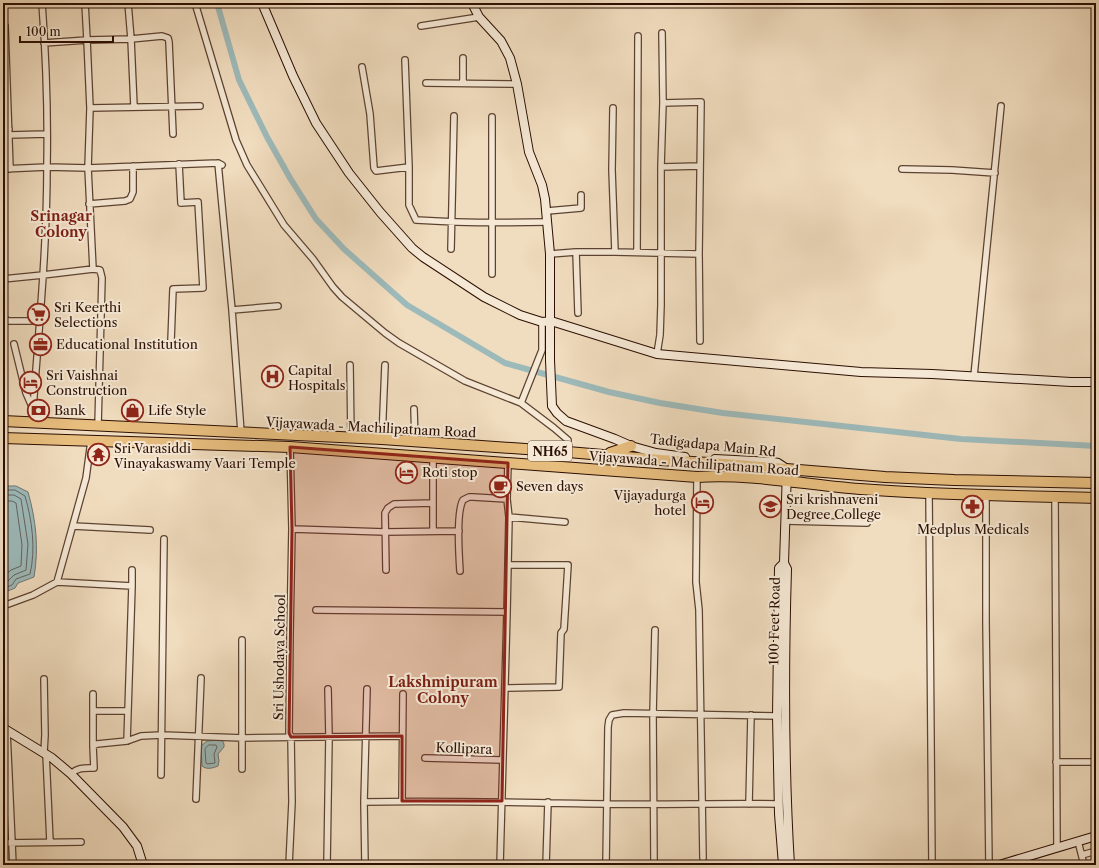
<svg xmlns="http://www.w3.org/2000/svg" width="1099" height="868" font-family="'Libre Caslon Text',serif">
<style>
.water{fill:#9dbaba;stroke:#6f7570}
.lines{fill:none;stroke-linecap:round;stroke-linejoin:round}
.shore{stroke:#64645e;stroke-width:1}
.canal{stroke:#9dbaba;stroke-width:6}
.street-casing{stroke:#5c4231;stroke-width:8}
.secondary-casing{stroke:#2b0e02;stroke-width:10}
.highway-casing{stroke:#2b0e02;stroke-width:12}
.street{stroke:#f5e8d5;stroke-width:5.5}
.secondary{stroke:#f5e8d5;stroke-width:8}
.highway{stroke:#e8be7f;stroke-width:10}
.marked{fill:#8f2418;fill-opacity:0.2;stroke:#8f2418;stroke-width:3;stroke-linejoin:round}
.labels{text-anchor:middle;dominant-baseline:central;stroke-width:4;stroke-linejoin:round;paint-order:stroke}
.shield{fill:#f5e8d5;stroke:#684f41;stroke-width:1}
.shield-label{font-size:12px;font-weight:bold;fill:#2b0e02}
.poi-label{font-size:13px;fill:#2b0e02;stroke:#f5e8d5;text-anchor:start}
.street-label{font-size:13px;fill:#2b0e02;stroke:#f5e8d5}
.neighbourhood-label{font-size:14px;font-weight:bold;fill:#7a1f14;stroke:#f5e8d5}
</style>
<rect width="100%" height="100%" fill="#f0dcbe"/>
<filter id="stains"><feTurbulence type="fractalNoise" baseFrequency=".005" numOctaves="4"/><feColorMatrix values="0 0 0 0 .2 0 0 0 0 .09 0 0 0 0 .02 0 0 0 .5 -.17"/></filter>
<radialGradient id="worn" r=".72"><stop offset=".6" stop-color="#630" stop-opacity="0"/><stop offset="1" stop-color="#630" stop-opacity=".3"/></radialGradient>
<path class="water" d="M3,486H16L28,492C36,520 39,548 34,577L18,583L15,588L3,593Z
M222,740L224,744V747L218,754L219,761L218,766C213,768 207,770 202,766L201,746L207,741Z"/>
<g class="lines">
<path class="shore" d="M3,490H15L25,496C32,520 36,549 30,574L16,579L12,585L3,589
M3,495H14L21,499L28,544L26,570L14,575L8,581L3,583
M3,501H12L16,503L22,545L21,566L11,570L3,577
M209,745H216L217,747L214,754L215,763L207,764L206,763L205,749Z"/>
<path class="canal" d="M217,3L239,80L267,137L290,178L316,219L344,249L407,305L505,363L609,392L660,403L723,413L961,439L1096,446"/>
<defs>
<path id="street" d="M85,3L87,40L131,39L162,36L168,38L169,42L173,134
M128,3L131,39L134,107
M195,3L236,140L247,165L284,225L313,259L333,287L342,297L385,333L399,343L465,381L521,403L554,428L568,440V452
M5,26L10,169
M421,26L479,17
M44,43L87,40L90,108L88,168L93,269
M463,58V83
M405,60L409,167V205L416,220C460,223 503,223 548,222
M362,67L370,114L374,168L376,171L409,167
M426,83L517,84
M90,108L200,106
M613,108L612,170L615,252
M3,129H9
M9,135L47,134
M218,163L232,310L241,432
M661,167L700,166
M3,169L47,167L88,168L218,163L222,165
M902,169L952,170L995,173
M89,204L125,201L130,199L133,192V166
M547,211L581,208V195
M451,249L454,116
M576,252L578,313
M637,252L638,36
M550,254L576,252H615L699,254L701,102L663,103
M699,254L700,341
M492,274V117
M3,279L43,275L93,269L100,270L102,278L98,425
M232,310L278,306
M3,315L4,318L8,321H40
M171,341L173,289L203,288L198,202L181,203L179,164
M14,344L26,393L33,409
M657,354L660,335L661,305V167L663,103L662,33
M350,365L351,438
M974,376L1001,106
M521,403L542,350V322
M414,409L415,442
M32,423C38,337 47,252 47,166C48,112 46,57 42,3
M382,439L385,365
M433,457V531
M697,477L696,582L699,610L703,858
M929,494L932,865
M986,496V623L989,865
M1055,497L1057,847
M509,517L565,522
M785,521L867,523
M73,526L150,530
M292,529L385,532L459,531
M386,570L385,513L388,508L394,504L433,503
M460,571C459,556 456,512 463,500L469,497H473L507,499
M57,582L132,586V570
M3,606L33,595L57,582L86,478L91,441
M316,610L507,612
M505,688L559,687L561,633L564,629L568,565H508
M93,694V746
M94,711H128L132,586
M7,731L13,865
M127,741L128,711
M44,752L45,735L44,679
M46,754L50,842
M425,758L502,760
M1056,762H1096
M242,769V640
M71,774C78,767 85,768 94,768L93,746L97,744L127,741L141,736L162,735L243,738L402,736
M161,775L164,539
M196,799L201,678
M402,801L403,694
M364,802C445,800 525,803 606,804C664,805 721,803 779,804
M749,804L751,715
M1078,841L1084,865
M3,843L81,842
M1082,855L1096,851
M654,862L653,714L655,630
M289,865L292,802L291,737L289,733L290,633L292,529L290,447
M327,865L329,737L328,689
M365,865L364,802L367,689
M500,865L507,612L509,517L507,499L508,463
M546,865L548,802
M606,865L608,727L609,720L612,715L624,713L777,716"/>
<path id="secondary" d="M262,3L293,76L316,123L349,173L380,212L412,248L423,257L484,297L520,315L542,322L551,321L657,354L861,372L932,374L1071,382H1096
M472,3L479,17L501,41L510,58L517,84L529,152L542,185L545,199L550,254V360L552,406L557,413L566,421L615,439L631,446L656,453L685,457
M715,459L773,462L778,463L787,469L784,563L787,569C784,668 784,766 790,865
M3,728L52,758L71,774L123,827L137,846L143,865
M783,865L779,814L777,716L779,568L784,563
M999,865L1096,836"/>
<path id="highway" d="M3,421L382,439L568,452L661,460L725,464L885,477L954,480L1096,483
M3,438L290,447L697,477C751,473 805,485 860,489C938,495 1017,496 1096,498
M610,453L631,446"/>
</defs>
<use href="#street" class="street-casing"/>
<use href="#secondary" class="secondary-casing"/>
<use href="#highway" class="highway-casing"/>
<use href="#street" class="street"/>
<use href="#secondary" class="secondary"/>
<use href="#highway" class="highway"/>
</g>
<path class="marked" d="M290,447L508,463L502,801H402V736L291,737L289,733L292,529Z"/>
<defs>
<symbol id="supermarket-ring" viewBox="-11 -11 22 22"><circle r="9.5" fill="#f5e8d5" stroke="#8f2418" stroke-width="1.5"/><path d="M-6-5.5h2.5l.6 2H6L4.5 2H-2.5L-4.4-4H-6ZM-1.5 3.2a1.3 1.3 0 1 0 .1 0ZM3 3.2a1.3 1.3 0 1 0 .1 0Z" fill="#8f2418"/></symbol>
<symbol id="office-ring" viewBox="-11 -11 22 22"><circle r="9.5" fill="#f5e8d5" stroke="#8f2418" stroke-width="1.5"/><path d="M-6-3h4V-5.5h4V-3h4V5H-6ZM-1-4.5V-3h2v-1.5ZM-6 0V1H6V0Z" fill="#8f2418"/></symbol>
<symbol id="hospital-ring" viewBox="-11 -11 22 22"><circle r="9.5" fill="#f5e8d5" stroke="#8f2418" stroke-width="1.5"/><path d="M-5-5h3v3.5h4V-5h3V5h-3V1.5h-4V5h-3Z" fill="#8f2418"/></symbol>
<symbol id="hotel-ring" viewBox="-11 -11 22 22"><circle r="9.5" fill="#f5e8d5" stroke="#8f2418" stroke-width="1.5"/><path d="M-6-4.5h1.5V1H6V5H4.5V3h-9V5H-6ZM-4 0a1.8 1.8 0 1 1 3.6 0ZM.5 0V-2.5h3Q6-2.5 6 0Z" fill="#8f2418"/></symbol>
<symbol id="bank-ring" viewBox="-11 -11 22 22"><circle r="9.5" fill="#f5e8d5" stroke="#8f2418" stroke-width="1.5"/><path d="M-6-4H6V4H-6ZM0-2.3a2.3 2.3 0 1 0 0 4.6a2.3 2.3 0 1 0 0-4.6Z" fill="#8f2418"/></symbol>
<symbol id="shop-ring" viewBox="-11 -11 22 22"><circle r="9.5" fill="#f5e8d5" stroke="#8f2418" stroke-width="1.5"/><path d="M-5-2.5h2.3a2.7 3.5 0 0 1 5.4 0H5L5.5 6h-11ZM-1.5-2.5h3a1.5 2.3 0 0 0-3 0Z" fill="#8f2418"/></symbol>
<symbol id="temple-ring" viewBox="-11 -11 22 22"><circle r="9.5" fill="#f5e8d5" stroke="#8f2418" stroke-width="1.5"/><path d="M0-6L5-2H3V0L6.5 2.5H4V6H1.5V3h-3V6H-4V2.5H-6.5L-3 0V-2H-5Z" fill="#8f2418"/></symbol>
<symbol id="cafe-ring" viewBox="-11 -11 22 22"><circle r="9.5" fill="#f5e8d5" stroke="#8f2418" stroke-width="1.5"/><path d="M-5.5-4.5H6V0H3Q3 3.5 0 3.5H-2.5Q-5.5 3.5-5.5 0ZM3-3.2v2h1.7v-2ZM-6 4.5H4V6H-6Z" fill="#8f2418"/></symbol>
<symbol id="university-ring" viewBox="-11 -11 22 22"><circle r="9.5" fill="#f5e8d5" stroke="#8f2418" stroke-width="1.5"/><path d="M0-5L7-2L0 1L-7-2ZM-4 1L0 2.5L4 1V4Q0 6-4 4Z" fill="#8f2418"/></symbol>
<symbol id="pharmacy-ring" viewBox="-11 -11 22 22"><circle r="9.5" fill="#f5e8d5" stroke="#8f2418" stroke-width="1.5"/><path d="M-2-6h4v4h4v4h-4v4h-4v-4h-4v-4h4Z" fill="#8f2418"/></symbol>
</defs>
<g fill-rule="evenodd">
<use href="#supermarket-ring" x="26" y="302" width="25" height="25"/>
<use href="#office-ring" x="28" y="332" width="25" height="25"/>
<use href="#hospital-ring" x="260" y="364" width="25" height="25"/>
<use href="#hotel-ring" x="18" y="370" width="25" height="25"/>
<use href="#bank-ring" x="26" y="398" width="25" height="25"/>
<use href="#shop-ring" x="120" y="398" width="25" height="25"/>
<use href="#temple-ring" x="86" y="442" width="25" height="25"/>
<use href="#hotel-ring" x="394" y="460" width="25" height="25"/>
<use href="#cafe-ring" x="488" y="474" width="25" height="25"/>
<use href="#hotel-ring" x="690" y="490" width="25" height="25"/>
<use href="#university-ring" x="758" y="494" width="25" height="25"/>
<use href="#pharmacy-ring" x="960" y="494" width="25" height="25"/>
</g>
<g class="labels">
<rect class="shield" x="528" y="441" width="44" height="20" rx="3"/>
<g class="shield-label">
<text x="550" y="451">NH65</text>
</g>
<g class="poi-label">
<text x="54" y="307">Sri Keerthi<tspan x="54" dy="15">Selections</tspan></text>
<text x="56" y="344">Educational Institution</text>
<text x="288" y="370">Capital<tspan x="288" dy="15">Hospitals</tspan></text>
<text x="46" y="375">Sri Vaishnai<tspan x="46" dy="15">Construction</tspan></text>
<text x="54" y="410">Bank</text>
<text x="148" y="410">Life Style</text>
<text x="114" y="448">Sri Varasiddi<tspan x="114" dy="15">Vinayakaswamy Vaari Temple</tspan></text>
<text x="422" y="472">Roti stop</text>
<text x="516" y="486">Seven days</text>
<text x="686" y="495" text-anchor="end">Vijayadurga<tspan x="686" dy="15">hotel</tspan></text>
<text x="786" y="499">Sri krishnaveni<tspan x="786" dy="15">Degree College</tspan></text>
<text x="973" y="529" text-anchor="middle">Medplus Medicals</text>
</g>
<g class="street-label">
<text transform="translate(371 427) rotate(3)">Vijayawada - Machilipatnam Road</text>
<text transform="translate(713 445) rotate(6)">Tadigadapa Main Rd</text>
<text transform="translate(694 463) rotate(4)">Vijayawada - Machilipatnam Road</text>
<text transform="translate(774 621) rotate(-89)">100 Feet Road</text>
<text transform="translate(279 657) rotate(-89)">Sri Ushodaya School</text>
<text transform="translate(464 748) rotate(2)">Kollipara</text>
</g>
<g class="neighbourhood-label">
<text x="61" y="216">Srinagar<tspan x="61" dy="16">Colony</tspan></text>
<text x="443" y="682">Lakshmipuram<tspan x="443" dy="16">Colony</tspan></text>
</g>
</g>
<rect width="1099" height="868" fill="none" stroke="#f0dcbe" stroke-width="16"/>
<rect x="4" y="4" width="1091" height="860" fill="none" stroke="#2b0e02" stroke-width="2"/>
<rect x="8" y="8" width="1083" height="852" fill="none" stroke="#2b0e02"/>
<path d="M20 36v6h93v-6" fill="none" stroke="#2b0e02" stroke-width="2"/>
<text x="26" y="36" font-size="12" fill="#2b0e02" stroke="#f5e8d5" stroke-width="3" paint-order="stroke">100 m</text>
<rect width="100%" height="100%" filter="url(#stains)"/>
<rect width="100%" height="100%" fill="url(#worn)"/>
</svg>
